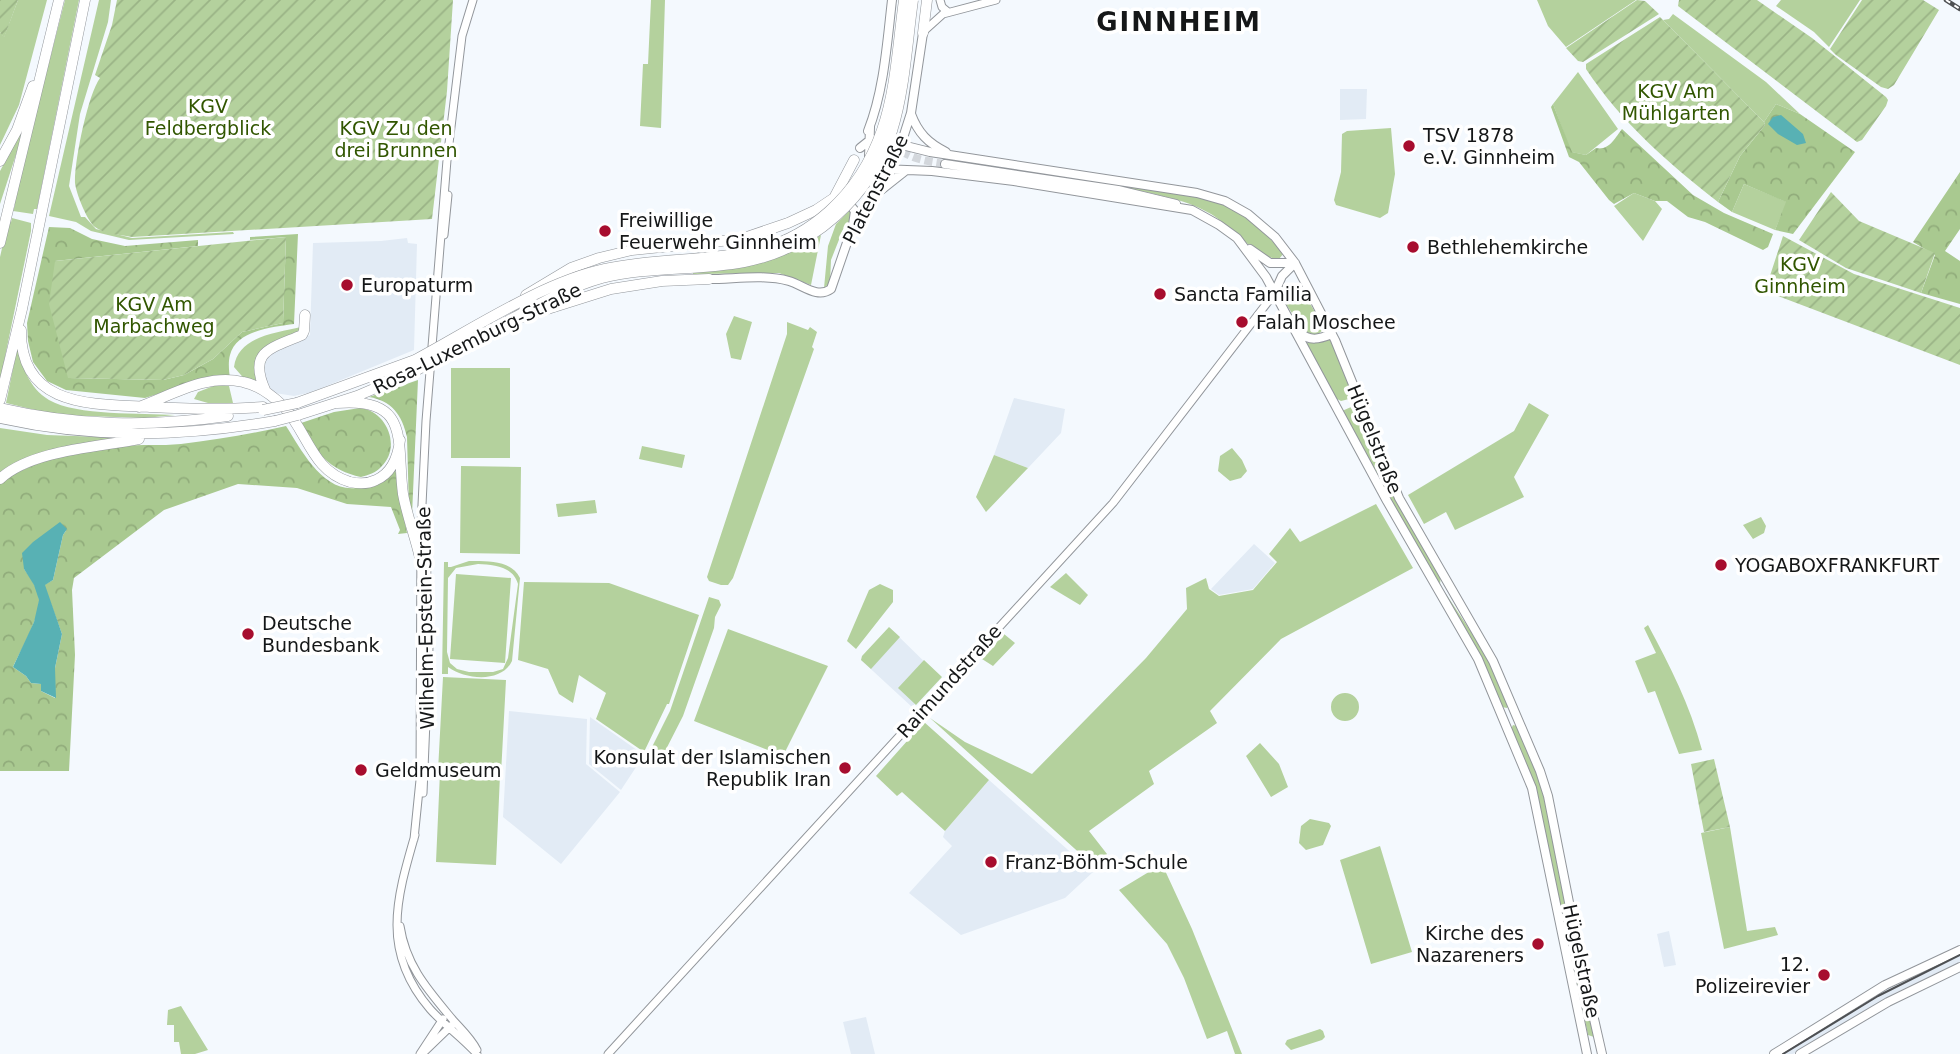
<svg xmlns="http://www.w3.org/2000/svg" width="1960" height="1054" font-family="'DejaVu Sans',sans-serif">
<style>
.built{fill:#e2ebf5}
.green{fill:#b4d19d;fill-rule:evenodd}
.forest{fill:url(#forest-crowns);fill-rule:evenodd}
.garden{fill:url(#garden-furrows)}
.water{fill:#58b1b4}
.lines{fill:none;stroke-linecap:round;stroke-linejoin:round}
.primary-tunnel{stroke:#d3d7dc;stroke-width:8;stroke-dasharray:8 4;stroke-linecap:butt}
.secondary-casing{stroke:#92969b;stroke-width:9}
.primary-casing{stroke:#92969b;stroke-width:10}
.highway-casing{stroke:#92969b;stroke-width:11}
.secondary{stroke:#fff;stroke-width:7}
.primary{stroke:#fff;stroke-width:8}
.highway{stroke:#fff;stroke-width:10}
.tram{stroke:#4e5053;stroke-width:2}
.rail-casing{stroke:#4e5053;stroke-width:4.5}
.rail{stroke:#fff;stroke-width:2;stroke-dasharray:5;stroke-linecap:butt}
.highway-bridge-casing{stroke:#92969b;stroke-width:11;stroke-linecap:butt}
.highway-bridge{stroke:#fff;stroke-width:10}
.poi-dot{fill:#a70d2e;stroke:#fff;stroke-width:2.5}
.labels{text-anchor:middle;dominant-baseline:central;stroke-width:7;stroke-linejoin:round;paint-order:stroke}
.park-label{font-size:19px;fill:#315600;stroke:#fff}
.poi-label{font-size:19px;fill:#151718;stroke:#fff;text-anchor:start}
.street-label{font-size:19px;fill:#151718;stroke:#fff}
.district-label{font-size:26px;font-weight:bold;letter-spacing:2px;fill:#151718;stroke:#fff}
</style>
<defs>
<pattern id="forest-crowns" width="20" height="18" patternUnits="userSpaceOnUse" patternTransform="scale(1.75)"><rect width="20" height="18" fill="#a9c990"/><path d="M2 6a3 3 0 1 1 6 0M12 15a3 3 0 1 1 6 0" fill="none" stroke="#91ac7b"/></pattern>
<pattern id="garden-furrows" width="10" height="10" patternUnits="userSpaceOnUse" patternTransform="scale(1.75)"><rect width="10" height="10" fill="#b4d19d"/><path d="M-1 1l2-2M0 10L10 0M9 11l2-2" fill="none" stroke="#9ab386"/></pattern>
</defs>
<rect width="100%" height="100%" fill="#f4f9fe"/>
<path class="built" d="M1340,89H1367L1366,119L1340,120Z
M407,238L408,243L417,244L414,350L312,392L294,396L275,393L267,386L261,377L265,355L276,348L310,335L313,243L381,241Z
M1014,398L1065,409L1061,433L1028,468L994,455Z
M1254,544L1275,563L1253,589L1219,595L1211,589Z
M890,628L939,676L912,707L861,660Z
M509,711L587,719L586,764L620,792L561,864L503,817Z
M590,717L644,755L621,790L589,764Z
M989,780L1093,872L1065,898L961,935L909,893L952,846L943,837L945,831Z
M1669,931L1676,965L1664,967L1657,934Z
M1960,954V962L1897,992L1793,1054H1779L1878,994Z
M866,1017L875,1054H851L843,1022Z"/>
<path class="green" d="M18,0H47L19,105L0,145V32L4,37Z
M65,0H79L37,209H34L33,214L13,211L15,205L13,204Z
M99,0H111L108,22L80,114L69,186L81,217H85L96,229L132,238L233,232L234,234L129,240L91,231L76,222L49,216Z
M651,0H665L661,128L640,126L643,64H648Z
M1537,0H1636L1566,47L1548,26Z
M1781,0H1860L1829,47L1814,32L1776,6Z
M1673,14L1766,82L1800,114L1776,104L1764,122L1663,20L1669,19Z
M1578,72L1618,129L1586,155L1571,152L1553,104Z
M1391,128L1395,174L1388,213L1380,218L1336,205L1334,200L1341,172L1342,134L1347,131Z
M21,132L23,133L0,204V171Z
M1744,184L1787,202L1775,230L1732,212Z
M1121,185C1159,190 1206,191 1239,212C1256,223 1270,239 1284,253L1279,259C1257,259 1231,226 1211,214C1184,198 1148,193 1117,186Z
M1634,193L1655,201L1662,209L1643,241L1614,206Z
M851,209V219L847,228L844,227L831,260L830,283L824,288L828,246L836,224Z
M12,218L31,223V231L0,381V257L8,222H11Z
M821,235L811,285L779,273L693,274V272C740,269 780,261 821,235Z
M1298,283L1322,324L1323,330L1316,336L1305,333L1286,304Z
M734,316L752,322L741,360L731,358L726,334Z
M787,322L808,330L810,327L817,332L812,347L814,349L733,578L728,585H721L709,581L707,577L787,334Z
M301,327L297,334L268,347L261,386L247,382L234,367C238,336 276,333 301,327Z
M1331,339L1352,392L1349,399L1341,401L1335,398L1305,343H1316Z
M18,344C21,365 29,388 49,400C77,416 141,413 175,415L145,418L56,415L6,403Z
M451,368H510V458H451Z
M216,385L229,386L233,403H208L194,399L198,392Z
M1529,403L1549,415L1514,477L1524,497L1455,530L1446,512L1424,524L1408,495L1514,431Z
M1358,404L1441,576L1440,584L1390,502L1342,411Z
M0,428L47,435L128,438L83,447L0,474Z
M642,446L685,455L682,468L639,459Z
M1232,448L1242,460L1247,471L1241,478L1230,481L1218,471L1220,456Z
M994,455L1028,468L986,512L976,497Z
M461,466L521,467L520,554L460,553Z
M595,500L597,513L558,517L556,504Z
M1376,504L1413,568L1281,639L1210,711L1217,723L1149,771L1154,784L1089,831L1107,854L1095,867L930,718L965,742L1032,774L1146,658L1187,609L1186,588L1206,578L1209,589L1219,596L1253,590L1277,562L1269,554L1290,528L1300,542Z
M1761,517L1766,526L1764,533L1753,539L1743,525Z
M469,561C488,561 511,560 520,578L512,661C502,683 466,680 448,667V674H442L444,562H448V567H451ZM478,564C494,565 513,566 518,584L508,658L503,669L493,672H469L457,669L450,663L447,652L448,578L456,568Z
M1066,573L1088,595L1080,605L1050,587Z
M456,574L511,578L505,663L450,659Z
M524,582L609,583L699,615L669,704H667L644,752L596,719L606,693L579,675L573,703L559,694L548,669L518,660Z
M880,584L893,590V602L856,649L847,641L869,590Z
M1446,594L1485,653L1508,706L1507,708L1502,707L1446,597Z
M709,597L719,600L721,605L715,617L714,628L683,716L658,765L647,757L670,711Z
M1648,625C1670,666 1690,705 1702,750L1679,754L1655,691L1648,693L1635,661L1656,653L1644,628Z
M889,627L900,637L871,669L861,660L862,656Z
M728,629L828,666L783,756L694,721Z
M1004,634L1015,643L993,666L982,659Z
M924,660L942,677L916,705L898,688Z
M443,677L506,680L501,774L438,771Z
M1331 707a14 14 0 1 1 28 0a14 14 0 1 1-28 0Z
M924,722L989,780L945,831L902,792L897,796L876,776Z
M1513,725L1517,726L1544,792L1596,1034L1594,1037L1588,1035L1535,787L1511,729Z
M1260,743L1279,764L1288,787L1271,797L1246,756Z
M440,772L500,775L496,865L436,862Z
M1310,819L1329,823L1331,826L1323,845L1306,850L1299,843L1301,826Z
M1730,827L1747,931L1775,927L1778,935L1724,949L1701,833Z
M1380,846L1412,952L1371,964L1340,860Z
M1162,864L1192,929L1242,1054H1235L1227,1031L1207,1039L1184,978L1167,944L1119,890Z
M181,1006L208,1050L195,1054H181L179,1042H174V1025H167L168,1010Z
M1320,1029L1323,1031L1325,1037L1322,1040L1291,1050L1285,1044L1287,1040Z"/>
<path class="forest" d="M1553,104L1572,152L1586,155L1596,148C1609,151 1615,138 1622,129L1693,195L1724,213L1773,234L1768,247L1763,250L1705,222L1688,217L1667,201H1655L1634,193L1614,204L1609,200L1579,162L1569,157L1551,107Z
M1776,104L1800,114L1855,152L1793,234L1775,230L1786,202L1744,184L1732,212L1718,202L1740,156L1765,125L1764,122Z
M1960,172V229L1945,251L1960,261V304L1921,293L1935,255L1913,242Z
M49,227L70,228L92,239L125,246L198,240V246L55,261L69,378L163,380L184,375L213,359L242,332L283,323L286,237L250,240V237L298,234L294,324C274,327 236,330 230,355C228,362 229,371 230,378L167,391L145,398L66,390L47,381L33,362L28,341L27,323Z
M418,380L412,515L409,510L407,437C402,415 392,401 369,397Z
M360,408C387,411 402,447 381,467C376,473 368,475 361,477C331,471 312,451 301,423L334,412Z
M286,426C301,449 322,492 356,488C366,486 386,473 395,468L407,533L398,534L400,530L391,507L347,504L297,488L238,484L164,510L74,578L72,590L75,655L69,771H0V483C34,460 80,449 122,446C141,444 161,446 181,444C216,440 251,434 286,426ZM67,529L63,535L53,580L44,585L62,634L55,668V698L41,691V684L31,683L26,676L13,667C21,649 40,618 39,599C38,588 30,577 24,569Z"/>
<path class="garden" d="M0,0H18L4,38L0,32Z
M117,0H453L447,91L432,219L132,237C122,235 103,234 95,227C87,221 76,193 75,183C74,162 88,94 100,78L95,75L112,25Z
M1637,0L1645,1L1659,14L1583,62L1578,61L1566,48Z
M1679,0H1757L1812,38L1886,97L1888,100L1886,106L1862,140L1857,142L1678,6Z
M1862,0H1923L1939,10L1894,85L1888,89L1881,87L1836,55L1830,49Z
M1660,17L1764,122L1765,125L1740,156L1718,202C1667,162 1622,123 1586,69V64Z
M1831,192L1859,221L1935,253L1921,293L1846,268L1799,240Z
M1783,236L1854,274L1960,308V365L1765,291Z
M286,237L283,323L242,332L213,359L184,375L163,380L68,378L49,304L55,261Z
M1714,759L1730,827L1704,832L1691,764Z"/>
<path class="water" d="M1781,115L1803,134L1806,143L1797,145L1778,134L1768,124L1773,117Z
M60,522L67,529L63,535L53,580L45,585L62,634L55,668L56,698L41,691V684L31,683L26,676L13,667L34,622L39,600L34,585L24,569L22,553L33,542Z"/>
<g class="lines">
<path class="primary-tunnel" d="M894,143C905,159 927,161 945,164"/>
<defs>
<path id="secondary" d="M940,0L942,7L948,12
M923,32L943,14L996,0
M444,235L448,195
M423,793L429,648L425,514
M415,835C396,900 381,952 430,1009C444,1025 463,1038 477,1054
M414,839L420,780L421,526L426,421L447,160L462,36L473,0
M400,926C406,966 428,990 453,1020C462,1030 471,1038 477,1050
M423,1053L452,1025
M420,1054L443,1019
M608,1054L1113,503L1274,294"/>
<path id="primary" d="M911,114C918,133 928,143 946,152
M870,127L869,157L872,163L882,169L932,171L1014,181L1192,210L1219,225L1237,238L1266,277L1387,501L1478,659L1532,788L1587,1054
M868,131C884,91 887,43 892,0
M860,148L870,140L878,139L930,152L1197,193L1225,201L1248,214L1275,237L1295,263L1335,340L1399,498L1493,661L1540,771L1548,796L1579,953L1602,1054
M945,164L1118,190L1176,204
M881,190L905,171
M846,200L855,211L853,225
M1250,249L1270,263H1295
M709,279C735,279 764,274 789,281C803,285 817,299 831,289L851,231L885,176L903,138L911,113L923,33
M1274,294L1282,276L1295,263
M1299,332C1310,342 1319,339 1332,334
M1774,1054L1885,985L1960,950
M1800,1054L1888,1002L1960,967"/>
<path id="highway" d="M923,33L927,0
M0,161L17,130L33,86
M0,243L59,0
M526,295L571,268L599,258L632,250L741,239L788,223L816,210L834,198L854,160
M519,318L611,289L662,281L709,279
M21,330C20,408 93,404 150,407C188,409 225,410 263,407
M266,392C247,351 270,349 302,335L304,331L305,315
M0,400L22,309L85,0
M297,403L415,360
M337,403C412,397 396,442 403,494C407,516 415,536 420,558
M139,407C172,395 207,373 243,382C258,385 273,396 284,407C308,433 312,471 350,482C359,484 368,484 376,480C392,473 398,457 400,440
M0,408C77,426 150,427 228,416
M298,415L357,396L413,372
M0,418C94,439 181,437 275,421
M0,479C31,450 99,447 139,439"/>
</defs>
<use href="#secondary" class="secondary-casing"/>
<use href="#primary" class="primary-casing"/>
<use href="#highway" class="highway-casing"/>
<use href="#secondary" class="secondary"/>
<use href="#primary" class="primary"/>
<use href="#highway" class="highway"/>
<path class="tram" d="M1783,1054L1878,996L1960,955"/>
<defs>
<path id="rail" d="M1946,0L1960,9"/>
</defs>
<use href="#rail" class="rail-casing"/>
<use href="#rail" class="rail"/>
<defs>
<path id="highway-bridge" d="M415,360C471,330 543,282 605,269C650,259 697,261 742,253C809,242 860,194 882,130C896,90 898,43 904,0
M413,372C442,357 472,341 501,325C534,307 566,288 602,278C649,266 697,271 744,262C813,249 870,197 892,131C905,89 907,43 913,0
M263,410L297,403
M275,421L298,415"/>
</defs>
<use href="#highway-bridge" class="highway-bridge-casing"/>
<use href="#highway-bridge" class="highway-bridge"/>
</g>
<g class="poi-dot">
<circle cx="1409" cy="146" r="7"/>
<circle cx="605" cy="231" r="7"/>
<circle cx="1413" cy="247" r="7"/>
<circle cx="347" cy="285" r="7"/>
<circle cx="1160" cy="294" r="7"/>
<circle cx="1242" cy="322" r="7"/>
<circle cx="1721" cy="565" r="7"/>
<circle cx="248" cy="634" r="7"/>
<circle cx="845" cy="768" r="7"/>
<circle cx="361" cy="770" r="7"/>
<circle cx="991" cy="862" r="7"/>
<circle cx="1538" cy="944" r="7"/>
<circle cx="1824" cy="975" r="7"/>
</g>
<g class="labels">
<g class="park-label">
<text x="1676" y="91">KGV Am<tspan x="1676" dy="22">Mühlgarten</tspan></text>
<text x="208" y="106">KGV<tspan x="208" dy="22">Feldbergblick</tspan></text>
<text x="396" y="128">KGV Zu den<tspan x="396" dy="22">drei Brunnen</tspan></text>
<text x="1800" y="264">KGV<tspan x="1800" dy="22">Ginnheim</tspan></text>
<text x="154" y="304">KGV Am<tspan x="154" dy="22">Marbachweg</tspan></text>
</g>
<g class="poi-label">
<text x="1423" y="135">TSV 1878<tspan x="1423" dy="22">e.V. Ginnheim</tspan></text>
<text x="619" y="220">Freiwillige<tspan x="619" dy="22">Feuerwehr Ginnheim</tspan></text>
<text x="1427" y="247">Bethlehemkirche</text>
<text x="361" y="285">Europaturm</text>
<text x="1174" y="294">Sancta Familia</text>
<text x="1256" y="322">Falah Moschee</text>
<text x="1735" y="565">YOGABOXFRANKFURT</text>
<text x="262" y="623">Deutsche<tspan x="262" dy="22">Bundesbank</tspan></text>
<text x="831" y="757" text-anchor="end">Konsulat der Islamischen<tspan x="831" dy="22">Republik Iran</tspan></text>
<text x="375" y="770">Geldmuseum</text>
<text x="1005" y="862">Franz-Böhm-Schule</text>
<text x="1524" y="933" text-anchor="end">Kirche des<tspan x="1524" dy="22">Nazareners</tspan></text>
<text x="1810" y="964" text-anchor="end">12.<tspan x="1810" dy="22">Polizeirevier</tspan></text>
</g>
<g class="street-label">
<text transform="translate(875 189) rotate(-63)">Platenstraße</text>
<text transform="translate(477 338) rotate(-26)">Rosa-Luxemburg-Straße</text>
<text transform="translate(1375 439) rotate(68)">Hügelstraße</text>
<text transform="translate(425 618) rotate(-91)">Wilhelm-Epstein-Straße</text>
<text transform="translate(949 681) rotate(-48)">Raimundstraße</text>
<text transform="translate(1582 961) rotate(78)">Hügelstraße</text>
</g>
<g class="district-label">
<text x="1179" y="22">GINNHEIM</text>
</g>
</g>
</svg>
